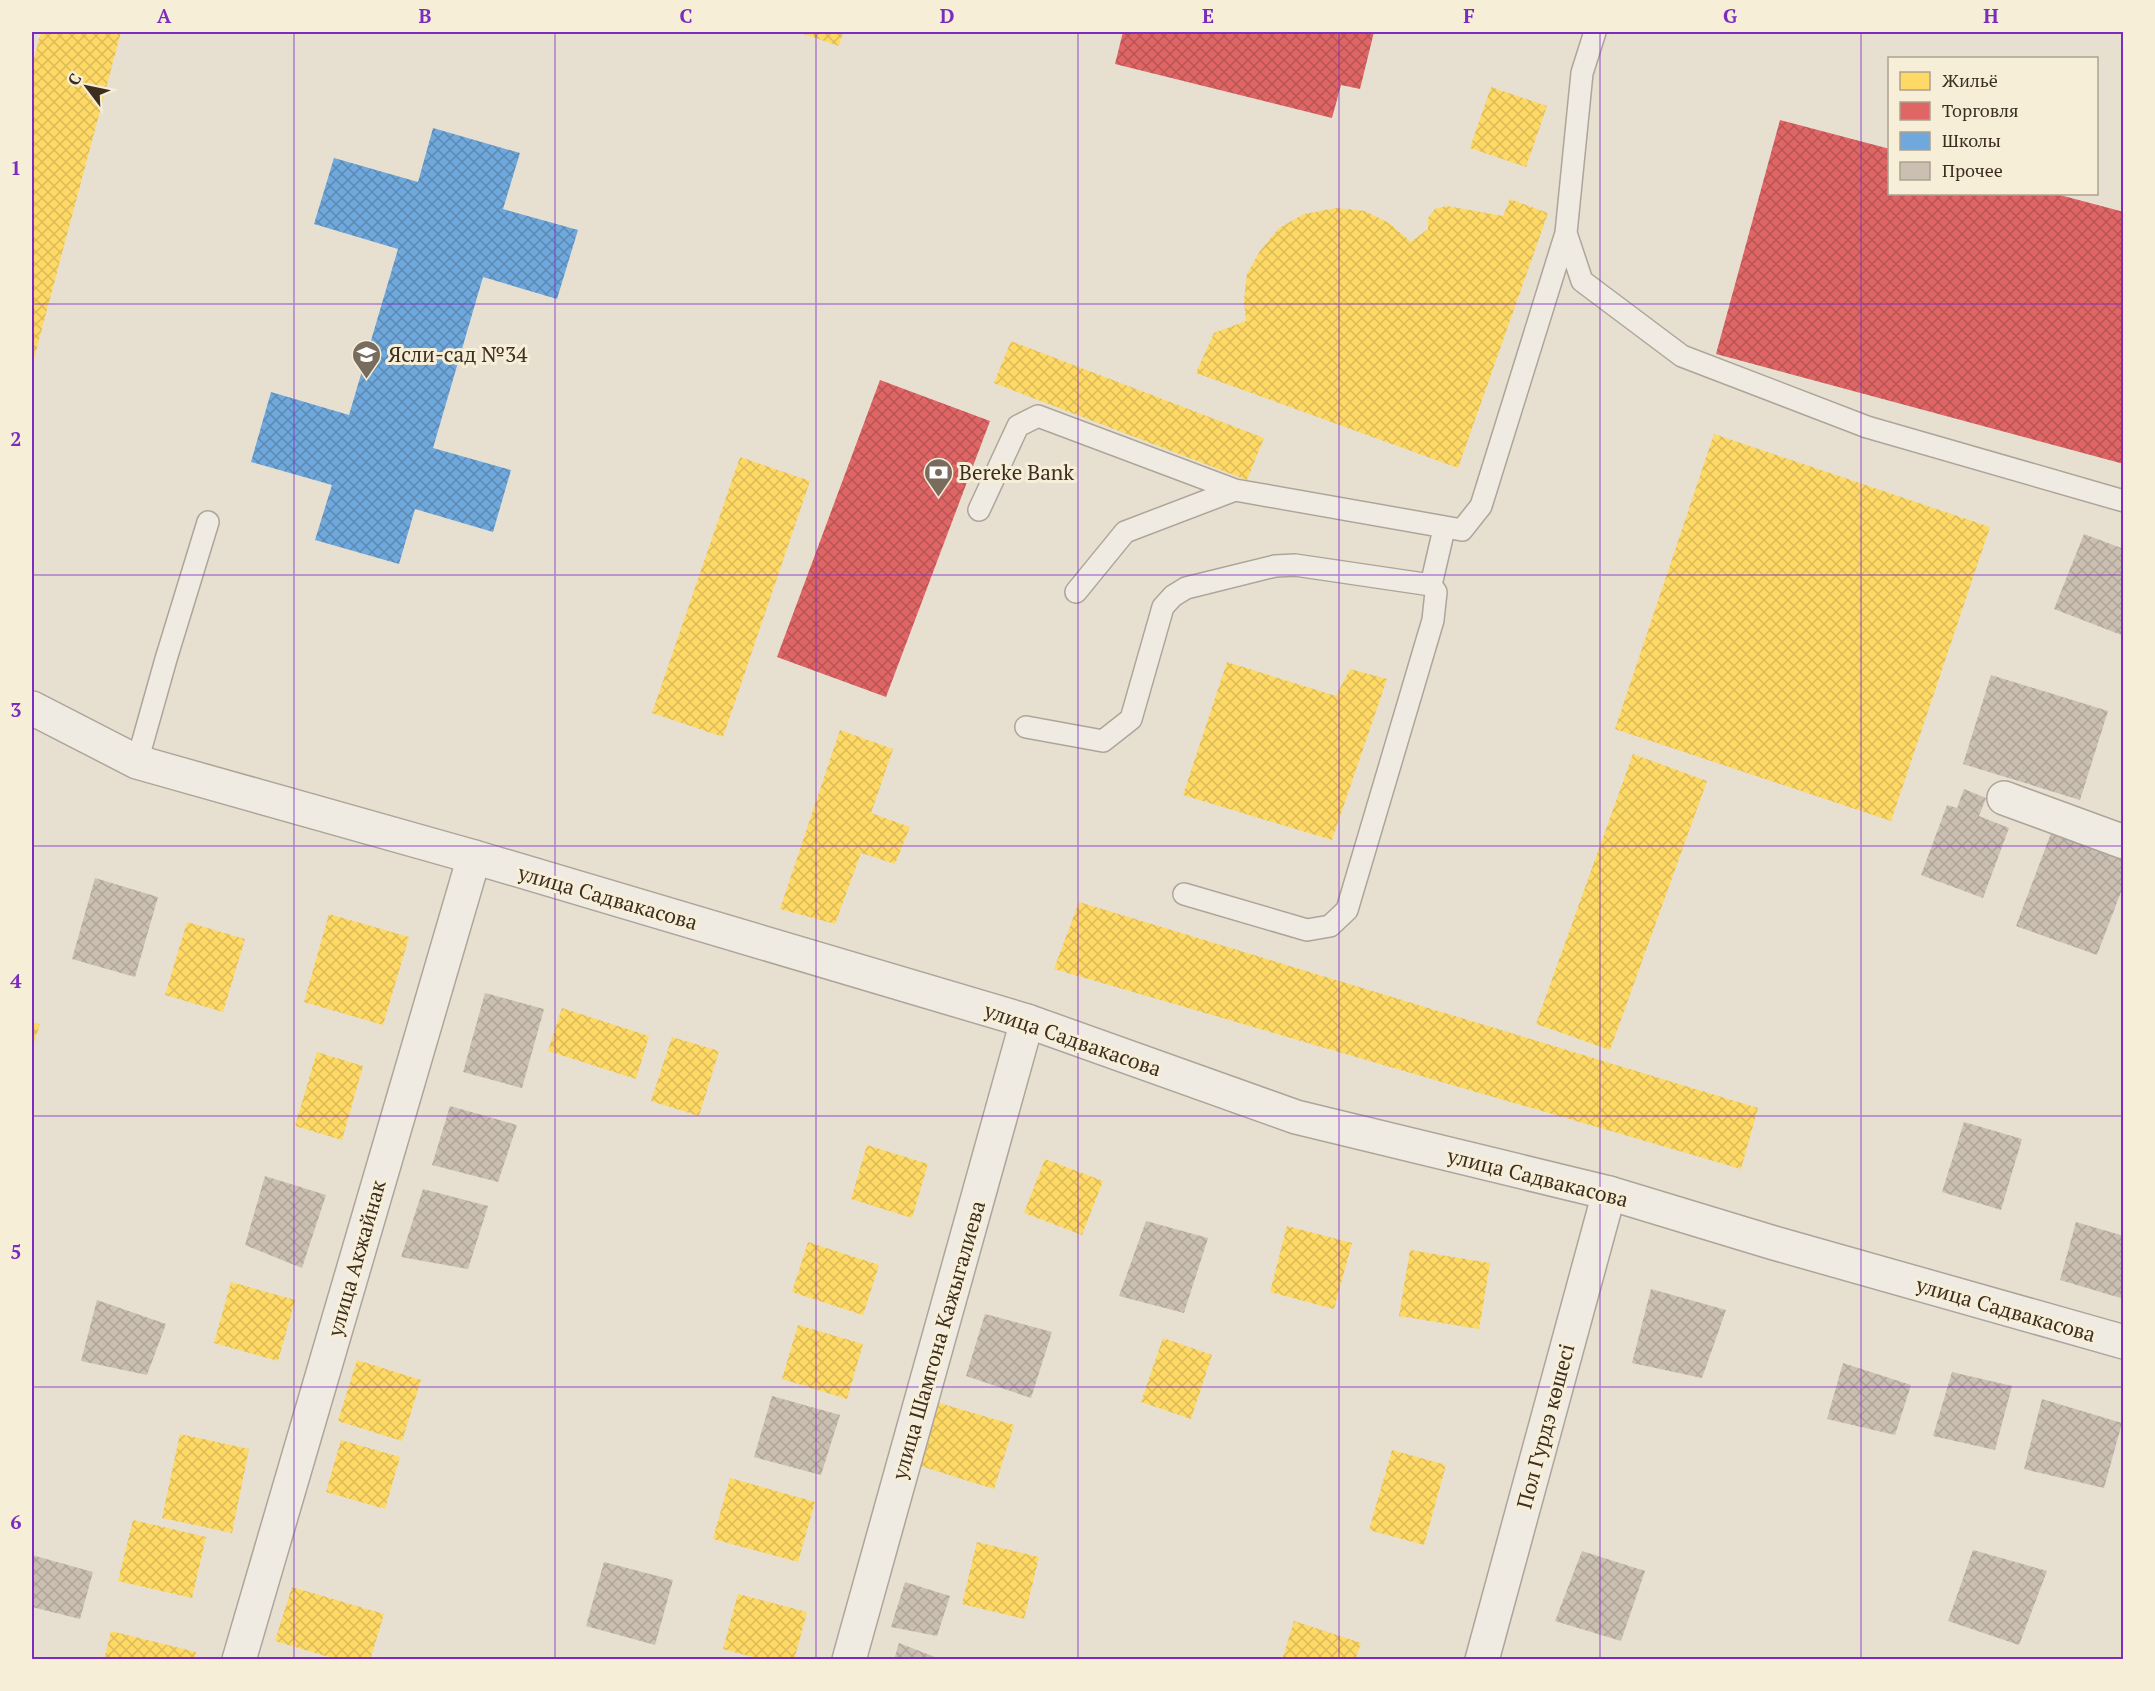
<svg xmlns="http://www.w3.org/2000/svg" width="2155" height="1691" font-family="'PT Serif',serif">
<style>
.homes{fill:url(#homes-cross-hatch)}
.shops{fill:url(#shops-cross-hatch)}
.schools{fill:url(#schools-cross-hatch)}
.building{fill:url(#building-cross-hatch)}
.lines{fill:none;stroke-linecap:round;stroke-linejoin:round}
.service-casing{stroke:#ada599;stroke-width:24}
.minor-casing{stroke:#ada599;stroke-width:36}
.tertiary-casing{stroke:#ada599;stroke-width:36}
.service{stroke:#efebe3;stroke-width:21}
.minor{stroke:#efebe3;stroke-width:33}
.tertiary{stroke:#efebe3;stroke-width:33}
.grid{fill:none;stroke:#7b2cbf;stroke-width:1.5;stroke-opacity:0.55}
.labels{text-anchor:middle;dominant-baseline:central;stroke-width:6;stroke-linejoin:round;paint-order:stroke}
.poi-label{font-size:21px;fill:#3d2e20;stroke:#f7eed8;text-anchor:start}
.street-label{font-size:21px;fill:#3d2e20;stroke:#f7eed8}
.neatline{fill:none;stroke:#7b2cbf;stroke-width:2}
.grid-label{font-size:20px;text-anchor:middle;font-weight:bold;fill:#7b2cbf}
</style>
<defs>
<pattern id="homes-cross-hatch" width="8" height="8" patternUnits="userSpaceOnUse" patternTransform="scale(1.5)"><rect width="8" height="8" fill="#ffd966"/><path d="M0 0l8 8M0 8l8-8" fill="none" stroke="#dbbb58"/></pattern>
<pattern id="shops-cross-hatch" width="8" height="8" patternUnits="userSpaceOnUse" patternTransform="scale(1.5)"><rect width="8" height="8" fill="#e06666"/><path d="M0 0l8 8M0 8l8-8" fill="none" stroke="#b75454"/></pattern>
<pattern id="schools-cross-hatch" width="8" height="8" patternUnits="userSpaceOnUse" patternTransform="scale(1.5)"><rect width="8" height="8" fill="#6fa8dc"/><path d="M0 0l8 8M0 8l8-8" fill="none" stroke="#5c89b2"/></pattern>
<pattern id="building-cross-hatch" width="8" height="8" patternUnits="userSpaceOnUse" patternTransform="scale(1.5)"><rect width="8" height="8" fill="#cbbfb2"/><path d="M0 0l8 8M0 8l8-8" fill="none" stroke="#afa499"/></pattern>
</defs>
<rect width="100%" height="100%" fill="#e7e0d1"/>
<path class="homes" d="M41,32H121L32,366V66Z
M798,32H843L839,46Z
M1491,87L1547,106L1526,167L1470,148Z
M1510,199L1548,213L1458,468L1196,373L1214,333L1246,321L1244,300L1247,274L1260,251L1279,228L1304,214L1336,208L1365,211L1389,223L1411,242L1428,229V218L1435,209L1447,206L1503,216Z
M1011,341L1264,438L1247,480L994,383Z
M1714,434L1990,527L1891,821L1615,729Z
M740,457L810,481L723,737L652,713Z
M1227,662L1336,696L1350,669L1387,679L1332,840L1183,795Z
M840,730L893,749L871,813L910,827L895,864L861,853L835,924L780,909Z
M1633,754L1707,781L1610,1050L1536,1024Z
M1079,902L1758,1108L1741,1169L1054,969Z
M329,914L409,937L383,1025L304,1002Z
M187,922L245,939L223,1012L165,995Z
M562,1008L649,1036L636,1079L548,1051Z
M32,1022L40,1024L32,1049Z
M672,1037L719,1051L699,1116L651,1101Z
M317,1052L363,1066L342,1140L295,1126Z
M867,1145L928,1164L912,1218L851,1199Z
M1045,1159L1103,1181L1082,1235L1024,1213Z
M1287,1226L1352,1243L1334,1309L1270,1292Z
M808,1242L879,1265L863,1315L792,1292Z
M1410,1250L1490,1263L1479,1329L1399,1316Z
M231,1282L295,1300L278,1361L214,1343Z
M798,1325L863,1344L847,1399L782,1379Z
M1163,1338L1212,1355L1191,1419L1141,1402Z
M357,1360L421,1380L402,1441L338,1421Z
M936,1402L1014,1425L994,1489L917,1465Z
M180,1434L249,1449L232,1533L162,1518Z
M341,1440L400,1457L385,1509L326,1492Z
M1392,1450L1446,1465L1424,1545L1369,1530Z
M730,1478L815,1502L798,1562L713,1539Z
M133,1520L206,1537L192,1598L118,1581Z
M977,1542L1039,1557L1024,1619L962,1604Z
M292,1587L384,1614L370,1660H339L275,1641Z
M738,1594L807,1612L794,1660H763L723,1649Z
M1294,1621L1361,1643L1355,1660H1282Z
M111,1631L196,1652L195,1660H104Z"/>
<path class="shops" d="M1123,32H1374L1360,89L1341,85L1332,118L1115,64Z
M1780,120L1890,149V194H2056L2124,212V464L1716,354Z
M880,380L990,421L886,697L777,657Z"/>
<path class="schools" d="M433,128L520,153L503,209L578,230L557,299L483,277L433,448L511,470L493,532L415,509L399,564L315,540L332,485L251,462L271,392L349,415L398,249L314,224L334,158L418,182Z"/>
<path class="building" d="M2084,534L2124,549V636L2054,609Z
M1991,675L2108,711L2080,800L1963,764Z
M1964,789L1986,798L1979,816L2009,828L1983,898L1921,875L1947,805L1957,808Z
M2053,828L2124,853V884L2097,955L2016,926Z
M95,878L158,897L135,977L72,959Z
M485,993L544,1009L522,1088L463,1072Z
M450,1106L517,1125L498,1182L432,1165Z
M1964,1122L2022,1139L2001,1210L1942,1192Z
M265,1176L326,1195L302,1268L245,1245Z
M423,1189L488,1206L468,1269L401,1257Z
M1146,1221L1208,1238L1184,1313L1119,1296Z
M2076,1222L2124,1236V1299L2060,1280Z
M1651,1289L1726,1310L1702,1378L1632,1363Z
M97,1300L166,1324L147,1375L81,1361Z
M985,1314L1052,1332L1031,1398L966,1376Z
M1843,1363L1911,1385L1895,1435L1827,1419Z
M1952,1372L2012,1386L1995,1450L1933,1436Z
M772,1396L840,1415L821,1475L754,1457Z
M2042,1399L2122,1423L2104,1488L2024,1469Z
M1973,1550L2047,1571L2019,1645L1948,1621Z
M1582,1551L1645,1571L1621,1641L1555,1621Z
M32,1555L93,1572L80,1619L32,1607Z
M604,1562L673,1580L655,1645L586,1626Z
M905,1582L950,1596L937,1636L891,1627Z
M899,1643L940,1659V1660H894Z"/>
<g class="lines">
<defs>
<path id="service" d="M1566,233L1582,281L1682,356L1867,427L2124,501
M979,510L1018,426L1038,416L1235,490L1462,530L1481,506L1566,233L1582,73L1595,32
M1431,585L1444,529
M1076,592L1125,532L1235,490
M1026,727L1103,741L1131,719L1163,607L1173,596L1186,588L1275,566L1295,565L1431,585L1436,592L1433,620L1347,910L1330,926L1307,930L1184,894
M137,762L166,659L208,522"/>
<path id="minor" d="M2004,798L2124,842
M239,1660L474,857
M849,1660L1027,1021
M1482,1660L1609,1193"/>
<path id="tertiary" d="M32,708L137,762L474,857L1027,1021L1296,1117L1609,1193L1774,1243L2124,1342"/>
</defs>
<use href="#service" class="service-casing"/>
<use href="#minor" class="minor-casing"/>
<use href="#tertiary" class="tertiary-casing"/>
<use href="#service" class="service"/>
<use href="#minor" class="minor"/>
<use href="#tertiary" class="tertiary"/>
</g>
<path class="grid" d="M294,32V1660M555,32V1660M816,32V1660M1078,32V1660M1339,32V1660M1600,32V1660M1861,32V1660M32,304H2124M32,575H2124M32,846H2124M32,1116H2124M32,1387H2124"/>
<defs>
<symbol id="school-pin" viewBox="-11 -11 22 30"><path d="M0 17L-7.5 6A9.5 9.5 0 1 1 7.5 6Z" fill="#786c5e" stroke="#f7eed8"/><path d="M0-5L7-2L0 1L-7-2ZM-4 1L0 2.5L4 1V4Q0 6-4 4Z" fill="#fff"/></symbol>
<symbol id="bank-pin" viewBox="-11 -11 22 30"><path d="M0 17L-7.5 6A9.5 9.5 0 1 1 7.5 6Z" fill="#786c5e" stroke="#f7eed8"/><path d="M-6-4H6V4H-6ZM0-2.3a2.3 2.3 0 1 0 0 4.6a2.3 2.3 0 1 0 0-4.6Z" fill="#fff"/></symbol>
</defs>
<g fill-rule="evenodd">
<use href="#school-pin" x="350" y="338" width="33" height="45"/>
<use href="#bank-pin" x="922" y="456" width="33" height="45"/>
</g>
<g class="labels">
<g class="poi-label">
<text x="388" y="354">Ясли-сад №34</text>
<text x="959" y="472">Bereke Bank</text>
</g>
<g class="street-label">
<text transform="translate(608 897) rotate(16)">улица Садвакасова</text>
<text transform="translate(1073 1039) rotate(19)">улица Садвакасова</text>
<text transform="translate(1538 1177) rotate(14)">улица Садвакасова</text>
<text transform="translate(356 1258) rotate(-74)">улица Акжайнак</text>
<text transform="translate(2006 1309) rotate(16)">улица Садвакасова</text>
<text transform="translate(938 1340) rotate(-74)">улица Шамгона Кажыгалиева</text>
<text transform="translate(1545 1426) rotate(-75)">Пол Гурдэ көшесі</text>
</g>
</g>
<rect width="2155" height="1691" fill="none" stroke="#f7eed8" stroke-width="66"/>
<rect x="1888" y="57" width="210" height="138" fill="#f7eed8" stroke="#ada18e" stroke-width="1.5"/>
<rect x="1900" y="72" width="30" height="18" fill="#ffd966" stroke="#ada18e" stroke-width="1.5"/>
<text x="1942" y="87" font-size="18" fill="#3d2e20">Жильё</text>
<rect x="1900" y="102" width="30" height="18" fill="#e06666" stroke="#ada18e" stroke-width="1.5"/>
<text x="1942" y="117" font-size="18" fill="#3d2e20">Торговля</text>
<rect x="1900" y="132" width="30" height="18" fill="#6fa8dc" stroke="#ada18e" stroke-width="1.5"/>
<text x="1942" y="147" font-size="18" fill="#3d2e20">Школы</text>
<rect x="1900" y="162" width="30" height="18" fill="#cbbfb2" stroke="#ada18e" stroke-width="1.5"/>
<text x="1942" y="177" font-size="18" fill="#3d2e20">Прочее</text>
<g transform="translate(87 87) rotate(302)" stroke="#f7eed8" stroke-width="4.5" paint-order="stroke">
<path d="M0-4.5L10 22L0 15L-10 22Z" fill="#3d2e20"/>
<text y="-9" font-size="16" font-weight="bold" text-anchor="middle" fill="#3d2e20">С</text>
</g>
<rect x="33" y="33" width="2089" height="1625" class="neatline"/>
<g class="grid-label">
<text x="164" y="23">A</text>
<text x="425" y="23">B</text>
<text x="686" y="23">C</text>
<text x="947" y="23">D</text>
<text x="1208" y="23">E</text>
<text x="1469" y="23">F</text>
<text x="1730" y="23">G</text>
<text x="1991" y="23">H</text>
<text x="16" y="175">1</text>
<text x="16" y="446">2</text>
<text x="16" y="717">3</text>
<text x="16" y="988">4</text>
<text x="16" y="1259">5</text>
<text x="16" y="1529">6</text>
</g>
</svg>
